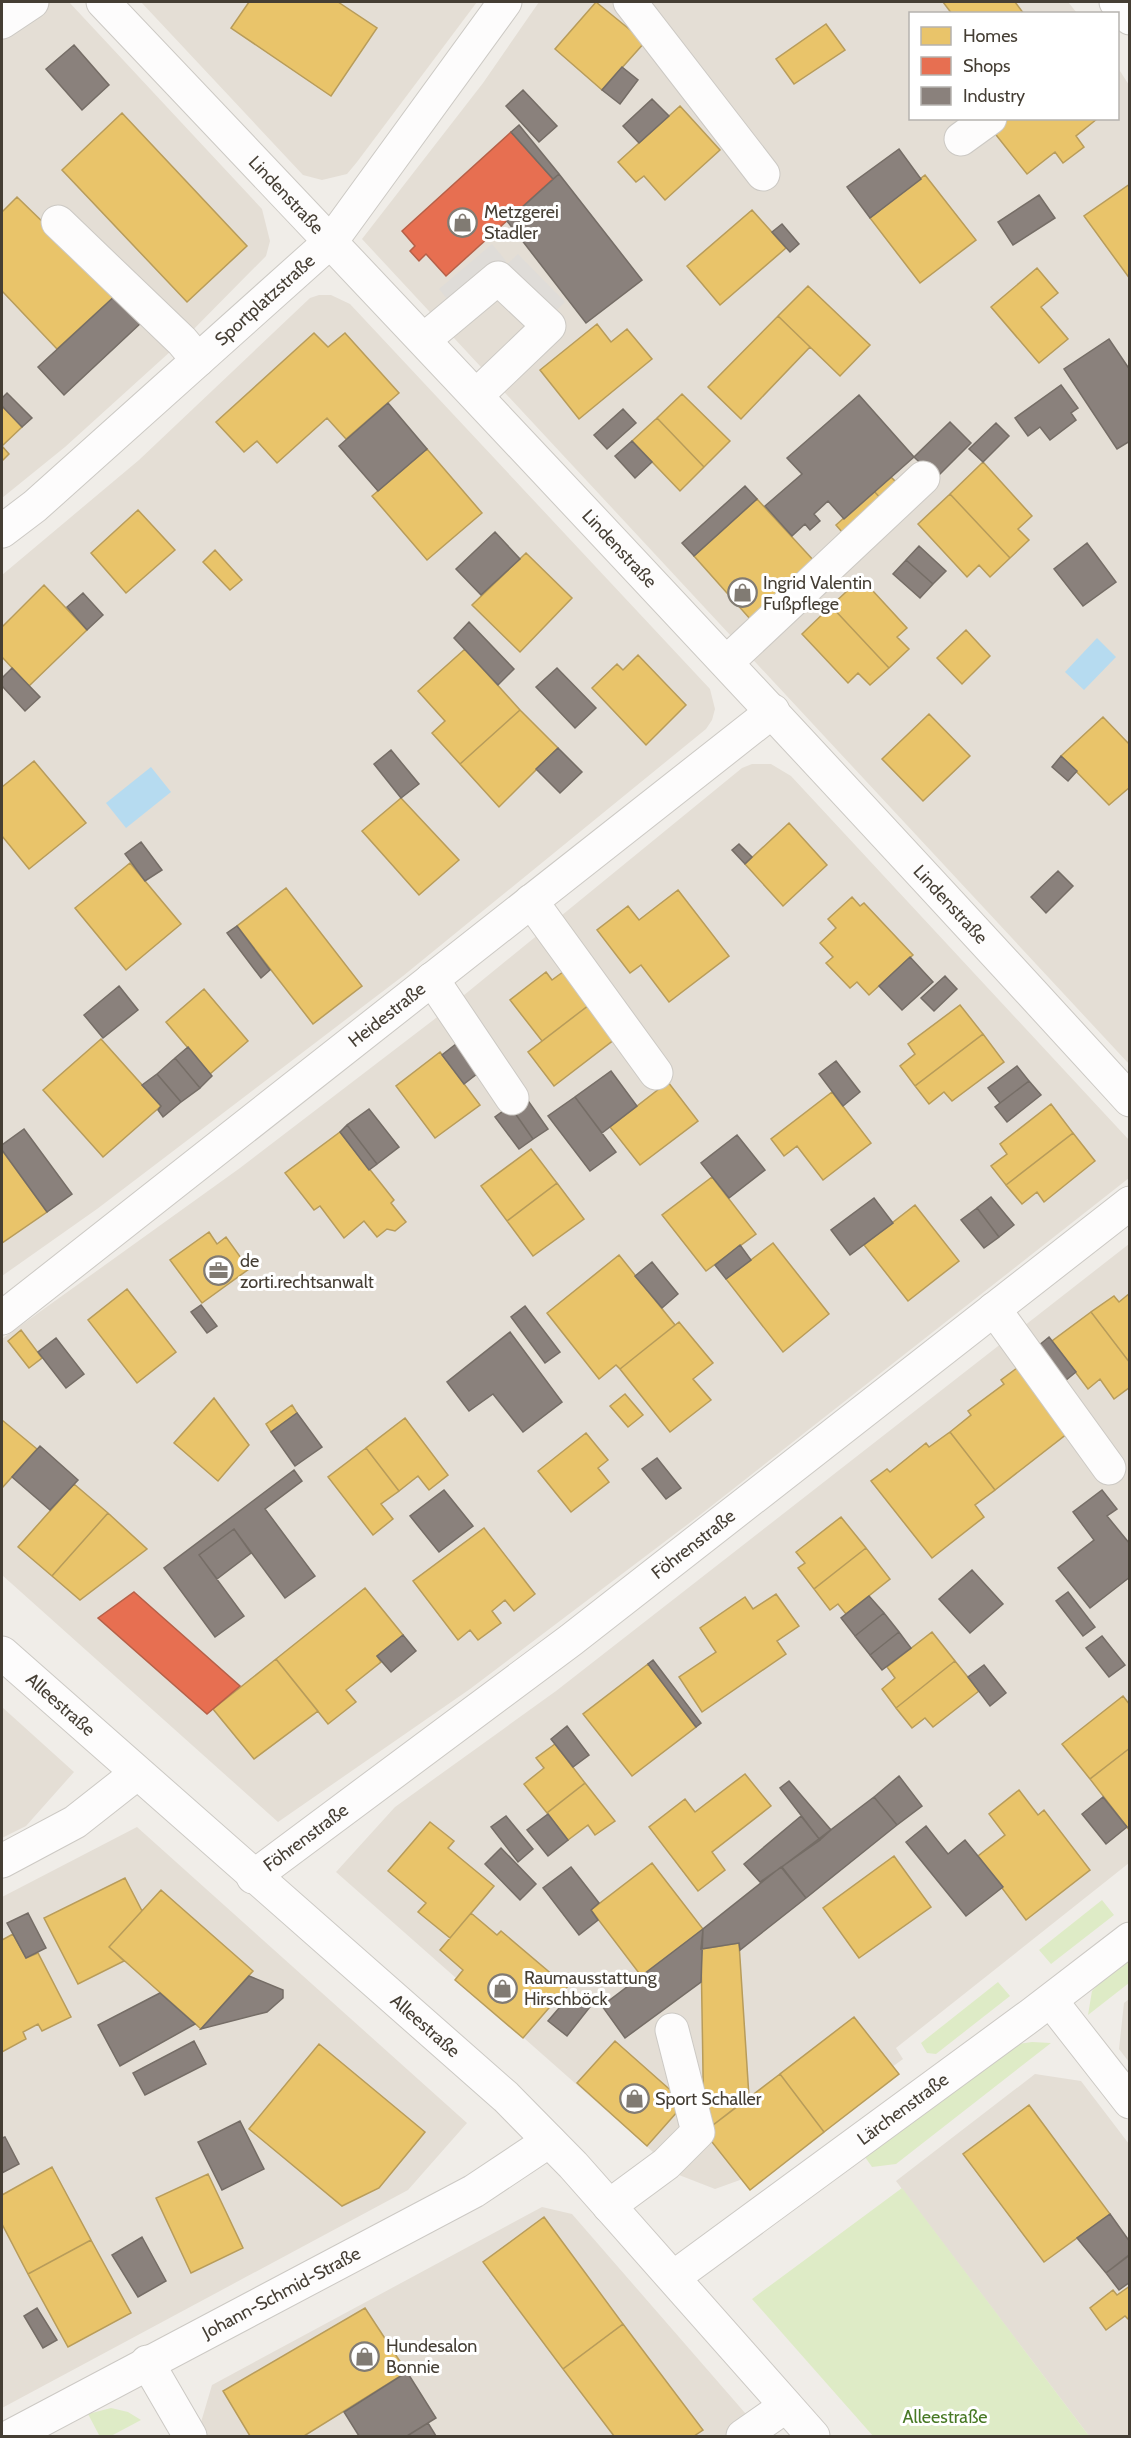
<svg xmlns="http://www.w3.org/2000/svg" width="1131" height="2438" font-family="Cabin,sans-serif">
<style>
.residential{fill:#e4ded5}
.green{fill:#deebc6}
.parking{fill:#dfdcd8}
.water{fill:#b6dbf0}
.homes{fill:#e9c46a;stroke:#b89c5a;stroke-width:1.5}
.shops{fill:#e76f51;stroke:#b66048;stroke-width:1.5}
.industry{fill:#8a817c;stroke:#756d66;stroke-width:1.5}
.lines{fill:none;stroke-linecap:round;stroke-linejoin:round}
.minor-casing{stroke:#ccc9c4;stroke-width:35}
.minor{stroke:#fdfcfc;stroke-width:33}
.labels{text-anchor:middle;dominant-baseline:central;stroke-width:6;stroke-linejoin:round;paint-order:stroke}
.street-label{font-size:18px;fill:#453e34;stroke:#fff}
.poi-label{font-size:18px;fill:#453e34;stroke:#fff;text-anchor:start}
.park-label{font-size:18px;fill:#487925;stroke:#fff}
</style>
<rect width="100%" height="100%" fill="#f0ede8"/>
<path class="residential" d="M2,2H69L262,209L270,241L266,256L182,341L65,447L2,498Z
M141,2H477L357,162L347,174L322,180L303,175Z
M539,2H1068L1077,13L910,14V118H1118V68L1129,85V1064L362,239L483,83Z
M319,295H331L350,304L710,689L715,709L712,720L706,729L403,976L97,1209L2,1276V575L139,460L310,298Z
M752,764H771L791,776L1129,1140V1178L700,1515L470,1689L278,1822L2,1575V1339L240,1168L436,1018L742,768Z
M1129,1244V1863L896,2048L903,2059L740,2180L715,2189L679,2175L336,1872L395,1807L556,1691Z
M2,1707L74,1772L26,1826L2,1838Z
M137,1827L467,2123L408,2190L2,2408V1897Z
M1129,1999V2062L1119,2049L1124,2003Z
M1035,2074L1081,2081L1129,2144V2436H1089L896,2181Z
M542,2207L572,2214L765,2436H203L199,2429L212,2385Z"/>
<path class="green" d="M1102,1900L1114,1915L1051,1964L1039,1950Z
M1129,1950V1983L1088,2015L1092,1991Z
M998,1982L1010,1996L936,2054L927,2053L921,2043Z
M1032,2042L1051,2043L896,2164L872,2167L865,2157L1018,2044Z
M902,2188L1089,2436H873L752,2299Z
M111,2408L128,2412L141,2420L111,2436H96L99,2435L88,2414Z"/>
<path class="parking" d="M492,244L506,261L453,306L439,289Z
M518,254L565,302L549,318L500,271Z"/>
<path class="water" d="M1097,638L1116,657L1084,690L1065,672Z
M151,767L171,792L126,828L106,803Z"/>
<path class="homes" d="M249,2H338L377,28L331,96L231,28Z
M596,2L645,42L602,90L555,49Z
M943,2H1015L1024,14H952Z
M826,24L845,50L794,84L776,59Z
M680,106L720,150L665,200L644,176L636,182L618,162Z
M122,113L247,246L187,302L62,170Z
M1009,118H1097V119L1076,136L1084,147L1063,163L1055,152L1027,174L993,131Z
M925,175L976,240L920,283L870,218Z
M1130,184V279L1084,216Z
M17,197L117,294L57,349L2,291V212Z
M752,210L786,248L720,305L687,266Z
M1037,268L1058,293L1041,307L1068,339L1039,363L991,307Z
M808,286L870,345L840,376L778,316Z
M778,316L810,347L741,419L708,387Z
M597,324L611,342L627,329L652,359L579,419L540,370Z
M314,333L328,347L345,333L399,393L346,439L327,418L277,463L257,441L244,452L216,422Z
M682,394L730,441L704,467L657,418Z
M2,406L22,427L2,446L9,454L2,461Z
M657,418L704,467L680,491L632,441Z
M427,449L482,513L427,560L372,496Z
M983,462L1032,516L1018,529L1029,540L1010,558L950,494Z
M891,477L898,484L881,499L874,491Z
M874,491L881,499L842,532L836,525Z
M950,494L1010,558L990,577L979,565L967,577L918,524Z
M757,499L815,562L751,620L694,556Z
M138,510L175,550L126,593L91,553Z
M215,550L242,580L230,590L203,562Z
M526,553L572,598L520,652L472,605Z
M861,578L907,628L897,637L909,649L889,668L831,606Z
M44,585L87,630L29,686L2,657V627Z
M831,606L889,668L870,685L858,673L848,683L802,634Z
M966,630L990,656L962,684L937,658Z
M465,649L520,710L460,764L432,733L445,721L418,691Z
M638,655L686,705L646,745L592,688L617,664L623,670Z
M520,710L558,748L499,807L460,764Z
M929,714L970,756L923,801L882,759Z
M1103,717L1130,745V787L1109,805L1061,756Z
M34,761L86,823L29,869L2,836V787Z
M401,798L459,860L419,895L362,831Z
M789,823L827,865L783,906L745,864Z
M130,863L181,924L126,970L75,908Z
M286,888L362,986L313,1024L237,926Z
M678,890L729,956L669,1002L641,965L630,973L597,930L628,906L639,920Z
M852,897L860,906L864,903L913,955L869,995L857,982L850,988L826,963L833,957L820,943L836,928L828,919Z
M546,972L552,980L563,972L589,1005L542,1041L510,1000Z
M204,989L248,1041L210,1074L166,1022Z
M589,1005L615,1039L554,1086L528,1052Z
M960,1005L983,1034L915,1086L900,1066L915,1054L908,1044Z
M983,1034L1004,1062L952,1101L944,1092L929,1104L915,1086Z
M101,1039L161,1106L103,1157L43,1090Z
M440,1052L480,1105L435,1138L396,1086Z
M668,1082L698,1121L640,1165L610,1127Z
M832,1092L871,1143L823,1180L797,1146L784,1156L771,1139Z
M1051,1104L1073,1133L1006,1185L991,1166L1007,1154L1000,1144Z
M340,1132L394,1200L391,1203L406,1222L395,1231L387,1229L377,1237L364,1221L344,1238L320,1206L314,1210L285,1173Z
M1073,1133L1095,1161L1044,1202L1037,1192L1022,1204L1006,1185Z
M531,1149L557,1183L507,1221L481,1186Z
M2,1150L47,1212L2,1243Z
M712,1177L756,1234L706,1271L662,1215Z
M557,1183L584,1219L533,1256L507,1221Z
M915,1205L959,1261L908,1301L864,1245Z
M209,1232L217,1244L226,1237L249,1269L202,1303L170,1260Z
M773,1243L829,1314L783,1352L726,1279Z
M619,1255L675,1325L620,1369L616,1365L599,1379L547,1313Z
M127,1289L176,1352L137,1383L88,1320Z
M1130,1293V1363L1091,1312L1114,1296L1119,1302Z
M1091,1312L1130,1363V1387L1114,1399L1100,1379L1088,1389L1052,1341Z
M679,1322L713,1363L693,1379L711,1400L670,1432L620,1369Z
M21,1330L42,1358L29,1368L8,1341Z
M1017,1368L1068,1433L995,1490L950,1432L971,1415L968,1411L1004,1384L1001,1380Z
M625,1394L643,1415L628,1427L610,1406Z
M214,1398L249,1445L218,1481L174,1443Z
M292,1405L297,1413L271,1432L266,1424Z
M405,1418L448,1475L429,1490L418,1476L399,1491L366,1448Z
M2,1420L37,1449L2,1488Z
M950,1432L995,1490L975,1505L984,1517L932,1558L871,1481L887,1469L890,1472L926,1443L929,1447Z
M586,1433L608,1460L598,1468L609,1482L571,1512L538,1471Z
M366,1448L399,1491L381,1504L393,1519L373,1535L328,1477Z
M74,1484L108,1513L52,1576L18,1547Z
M108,1513L147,1549L80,1600L52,1576Z
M841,1517L866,1548L814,1589L798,1568L805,1563L796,1552Z
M484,1528L535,1594L514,1611L505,1600L492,1611L501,1623L478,1640L470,1630L458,1640L413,1581Z
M866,1548L890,1579L846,1614L838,1604L830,1610L814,1589Z
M365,1588L403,1635L377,1656L381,1662L346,1690L356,1702L328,1724L276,1659Z
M776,1594L799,1626L777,1641L786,1654L702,1712L679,1677L716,1652L700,1628L745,1597L753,1609Z
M932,1632L955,1661L896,1708L882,1689L895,1678L887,1667Z
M276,1659L318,1711L254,1759L213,1709Z
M955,1661L979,1691L933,1727L925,1718L912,1728L896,1708Z
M648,1664L696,1727L632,1776L583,1714Z
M1123,1696L1130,1705V1748L1090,1779L1062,1744Z
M555,1744L585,1783L547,1813L524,1784L544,1768L536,1758Z
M1130,1748V1831L1090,1779Z
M745,1774L771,1806L712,1852L725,1870L698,1891L649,1827L685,1799L695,1812Z
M585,1783L615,1821L595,1835L588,1825L568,1840L547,1813Z
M1019,1790L1038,1815L1044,1810L1090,1870L1026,1920L978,1856L1005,1835L989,1814Z
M430,1822L454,1841L448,1848L494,1886L450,1938L418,1912L426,1903L388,1871Z
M894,1856L931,1907L859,1958L823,1908Z
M652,1863L703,1929L642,1977L591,1910Z
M125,1878L142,1911L109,1947L124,1961L78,1984L44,1918Z
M161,1890L253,1971L201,2029L109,1947Z
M471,1913L497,1935L501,1931L567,1987L523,2038L455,1980L463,1970L440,1950Z
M13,1934L26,1958L38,1953L71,2017L42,2031L38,2024L23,2032L26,2039L2,2052V1940Z
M739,1943L749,2097L704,2132L701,1949Z
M854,2017L899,2074L824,2132L780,2074Z
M615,2041L685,2103L647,2146L577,2083Z
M319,2044L425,2132L379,2188L342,2206L249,2129Z
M780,2074L824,2132L750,2190L704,2132Z
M1029,2105L1110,2214L1044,2262L963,2154Z
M52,2167L91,2240L28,2274L2,2224V2195Z
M208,2174L243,2248L191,2273L156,2198Z
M544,2217L623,2324L563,2369L483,2262Z
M91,2240L131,2313L68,2347L28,2274Z
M1130,2286V2321L1125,2316L1106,2330L1090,2308L1113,2290L1117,2295Z
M365,2308L407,2372L304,2436H250L223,2391Z
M623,2324L703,2430L694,2436H614L563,2369Z"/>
<path class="shops" d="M511,132L553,179L446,276L426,254L419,261L410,251L415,246L402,231Z
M134,1592L240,1686L207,1714L98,1618Z"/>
<path class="industry" d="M74,45L109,85L82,110L46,69Z
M622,67L638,80L620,104L602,90Z
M523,90L557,126L539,142L506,106Z
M652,99L669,116L639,143L623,126Z
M519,125L559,174L553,179L511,132Z
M899,149L921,179L870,218L847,187Z
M559,174L642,280L586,323L507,221Z
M1039,195L1055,218L1013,245L998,222Z
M782,224L799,244L790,252L772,232Z
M117,294L142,322L64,395L38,367Z
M1109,339L1130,370V441L1117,449L1064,369Z
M1061,385L1078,408L1071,413L1076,420L1050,440L1040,427L1028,436L1015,418Z
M7,393L32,418L22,427L2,406V398Z
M859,395L914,457L844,519L828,501L814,514L820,521L810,530L805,524L792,536L765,506L802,474L787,458Z
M388,403L427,449L378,491L339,446Z
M623,409L636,423L607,449L594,435Z
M950,422L971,443L936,478L914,457Z
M996,423L1009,436L983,462L969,449Z
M632,441L652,462L635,478L615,456Z
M745,486L757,499L694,556L682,543Z
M495,532L520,559L481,595L456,569Z
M1087,543L1116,582L1083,606L1054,569Z
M919,546L946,571L933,584L906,560Z
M906,560L933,584L920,598L893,574Z
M83,593L103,615L87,630L67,607Z
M469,622L514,669L498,685L454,638Z
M12,668L40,697L25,711L2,686V678Z
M557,668L596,708L575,728L536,687Z
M558,748L582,772L560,793L536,769Z
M391,750L419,784L401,798L374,764Z
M1061,756L1077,771L1068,781L1052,767Z
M141,842L162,870L145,881L125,854Z
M739,844L752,857L745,864L732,850Z
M1058,871L1073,886L1046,913L1031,897Z
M237,926L270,970L261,978L227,933Z
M910,957L933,982L902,1010L879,986Z
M945,976L957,989L934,1011L921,998Z
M119,986L138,1010L103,1038L84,1015Z
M456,1044L478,1073L464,1084L442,1055Z
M188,1047L212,1076L200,1088L175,1058Z
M175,1058L200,1088L181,1102L157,1074Z
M836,1061L860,1092L843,1106L819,1074Z
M1017,1066L1029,1081L1000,1103L988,1088Z
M611,1071L637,1106L602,1133L575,1097Z
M157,1074L181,1102L163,1117L158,1110L161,1106L142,1085Z
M1029,1081L1041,1095L1007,1122L995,1107Z
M524,1095L548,1129L533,1139L510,1106Z
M575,1097L616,1152L590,1171L548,1116Z
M510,1106L533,1139L519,1149L495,1117Z
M369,1109L399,1147L377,1164L347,1125Z
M347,1125L377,1164L369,1170L340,1132Z
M24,1129L72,1194L47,1212L2,1150V1145Z
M737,1135L765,1170L729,1198L701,1163Z
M991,1197L1014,1225L999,1237L977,1208Z
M874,1198L893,1223L850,1255L831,1230Z
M977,1208L999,1237L984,1248L961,1220Z
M740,1245L751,1260L726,1279L715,1265Z
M652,1262L678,1294L662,1308L635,1276Z
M201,1305L217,1326L207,1333L191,1312Z
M525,1306L560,1352L545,1363L511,1317Z
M510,1332L562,1402L523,1432L493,1394L469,1411L447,1382Z
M1049,1337L1076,1372L1065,1381L1038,1346Z
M56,1338L84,1374L66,1388L38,1352Z
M297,1413L322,1447L295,1466L271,1432Z
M40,1446L78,1480L50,1510L12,1477Z
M657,1458L681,1488L666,1499L642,1469Z
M294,1470L302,1481L265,1509L315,1576L285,1598L234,1529L199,1555L244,1616L215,1637L164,1568Z
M444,1490L473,1526L439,1552L410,1516Z
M1102,1490L1117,1509L1107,1516L1130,1544V1577L1090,1608L1058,1568L1094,1540L1073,1512Z
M234,1529L251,1553L217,1579L199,1555Z
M972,1570L1003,1604L970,1633L939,1599Z
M1068,1592L1095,1627L1083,1636L1056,1601Z
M869,1596L884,1613L855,1636L841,1618Z
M884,1613L899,1632L870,1655L855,1636Z
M899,1632L911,1648L882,1670L870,1655Z
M403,1635L416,1651L391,1672L377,1656Z
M1102,1636L1125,1665L1109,1677L1086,1648Z
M653,1660L701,1723L696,1727L648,1664Z
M984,1665L1006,1693L990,1706L968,1677Z
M567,1726L589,1755L573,1767L551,1739Z
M899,1776L922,1806L897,1825L874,1797Z
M789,1781L831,1830L820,1840L780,1788Z
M874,1797L897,1825L806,1898L782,1867Z
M1103,1797L1127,1827L1106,1844L1082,1814Z
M548,1814L568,1840L548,1856L527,1830Z
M506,1816L533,1849L518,1862L491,1827Z
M801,1816L820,1840L760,1882L744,1864Z
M926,1826L948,1854L965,1840L1003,1887L966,1916L906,1842Z
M501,1848L536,1884L520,1900L485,1864Z
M571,1867L599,1903L591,1910L598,1920L579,1935L543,1888Z
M781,1867L806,1898L740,1950L739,1943L701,1949L703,1929Z
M28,1913L46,1948L26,1958L7,1923Z
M703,1929L701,1982L625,2038L602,2006Z
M249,1976L283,1990V1998L267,2012L201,2029Z
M160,1993L195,2024L120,2066L98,2025Z
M572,1993L590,2007L567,2036L548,2021Z
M194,2041L206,2064L145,2095L133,2073Z
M240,2121L264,2169L222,2190L198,2142Z
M5,2137L19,2164L2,2173V2138Z
M1110,2214L1130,2242V2254L1106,2273L1077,2238Z
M142,2237L166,2281L138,2297L112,2255Z
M1130,2255V2282L1119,2290L1106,2273Z
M37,2308L57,2340L43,2348L24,2316Z
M407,2372L436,2418L407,2436H359L344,2412Z
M428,2423L436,2436H407Z"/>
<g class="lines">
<defs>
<g id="minor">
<path id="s1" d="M103,2C448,365 792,730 1130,1100"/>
<path d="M630,2L763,174"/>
<path d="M1116,2L1130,18"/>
<path d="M2,22L32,2"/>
<path d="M961,139L990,118"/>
<path d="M58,222L182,341L198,360"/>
<path d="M425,339L498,278L549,326L477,395"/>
<path id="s2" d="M2,531L35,506L332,240L505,2"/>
<path d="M727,662L923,478"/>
<path d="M531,901L656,1073"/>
<path d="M432,979L512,1098"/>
<path d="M994,1309L1109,1468"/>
<path id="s3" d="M2,1318L773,711"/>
<path id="s4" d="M2,1653L506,2097L573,2165L813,2436"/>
<path d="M2,1861L75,1822L136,1774"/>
<path id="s5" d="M253,1877L571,1640L1130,1203"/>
<path d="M1051,2001L1130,2102"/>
<path d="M609,2206L666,2164L698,2132L672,2030"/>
<path id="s6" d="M674,2277L1031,2015L1130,1939"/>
<path d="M147,2362L190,2436"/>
<path id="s7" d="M11,2436L474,2191L549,2141"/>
<path d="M743,2436L786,2406"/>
</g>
</defs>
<use href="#minor" class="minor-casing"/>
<use href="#minor" class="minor"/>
</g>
<defs>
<symbol id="shop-ring" viewBox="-11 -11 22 22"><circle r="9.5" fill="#fff" stroke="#817b73" stroke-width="1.5"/><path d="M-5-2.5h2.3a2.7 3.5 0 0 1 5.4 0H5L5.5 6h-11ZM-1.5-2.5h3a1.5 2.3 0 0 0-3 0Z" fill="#817b73"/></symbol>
<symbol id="office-ring" viewBox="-11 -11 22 22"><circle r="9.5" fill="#fff" stroke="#817b73" stroke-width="1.5"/><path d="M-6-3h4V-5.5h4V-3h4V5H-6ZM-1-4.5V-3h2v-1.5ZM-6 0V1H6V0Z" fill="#817b73"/></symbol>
</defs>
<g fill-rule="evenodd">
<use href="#shop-ring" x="446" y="206" width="33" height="33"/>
<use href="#shop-ring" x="726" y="576" width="33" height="33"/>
<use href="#office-ring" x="202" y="1254" width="33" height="33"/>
<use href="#shop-ring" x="486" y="1972" width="33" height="33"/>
<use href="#shop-ring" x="618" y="2082" width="33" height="33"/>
<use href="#shop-ring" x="348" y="2340" width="33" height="33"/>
</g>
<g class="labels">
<g class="street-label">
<text stroke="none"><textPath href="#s1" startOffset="266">Lindenstraße</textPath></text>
<text stroke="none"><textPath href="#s2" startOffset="350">Sportplatzstraße</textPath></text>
<text stroke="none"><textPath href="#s1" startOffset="752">Lindenstraße</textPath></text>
<text stroke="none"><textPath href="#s1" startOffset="1238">Lindenstraße</textPath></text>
<text stroke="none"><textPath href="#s3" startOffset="490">Heidestraße</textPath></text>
<text stroke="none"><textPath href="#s5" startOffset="552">Föhrenstraße</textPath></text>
<text stroke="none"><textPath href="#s4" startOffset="78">Alleestraße</textPath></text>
<text stroke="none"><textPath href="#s5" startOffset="66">Föhrenstraße</textPath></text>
<text stroke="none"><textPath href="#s4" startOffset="564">Alleestraße</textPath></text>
<text stroke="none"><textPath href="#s6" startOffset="284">Lärchenstraße</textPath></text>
<text stroke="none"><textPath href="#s7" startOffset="306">Johann-Schmid-Straße</textPath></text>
</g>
<g class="poi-label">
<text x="484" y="212">Metzgerei<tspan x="484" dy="21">Stadler</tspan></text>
<text x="763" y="583">Ingrid Valentin<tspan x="763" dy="21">Fußpflege</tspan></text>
<text x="240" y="1261">de<tspan x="240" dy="21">zorti.rechtsanwalt</tspan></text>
<text x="524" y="1978">Raumausstattung<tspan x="524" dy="21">Hirschböck</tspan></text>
<text x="655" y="2099">Sport Schaller</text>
<text x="386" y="2346">Hundesalon<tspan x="386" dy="21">Bonnie</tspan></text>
</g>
<g class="park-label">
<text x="945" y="2417">Alleestraße</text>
</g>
</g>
<rect width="1131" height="2438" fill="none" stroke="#453e34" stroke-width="6"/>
<rect x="909" y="12" width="210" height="108" fill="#ffffff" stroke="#b5b2ae" stroke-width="1.5"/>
<rect x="921" y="27" width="30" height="18" fill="#e9c46a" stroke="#b5b2ae" stroke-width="1.5"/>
<text x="963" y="42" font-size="18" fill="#453e34">Homes</text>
<rect x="921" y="57" width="30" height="18" fill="#e76f51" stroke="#b5b2ae" stroke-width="1.5"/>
<text x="963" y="72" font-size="18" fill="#453e34">Shops</text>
<rect x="921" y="87" width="30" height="18" fill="#8a817c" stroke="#b5b2ae" stroke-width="1.5"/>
<text x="963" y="102" font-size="18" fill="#453e34">Industry</text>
</svg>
